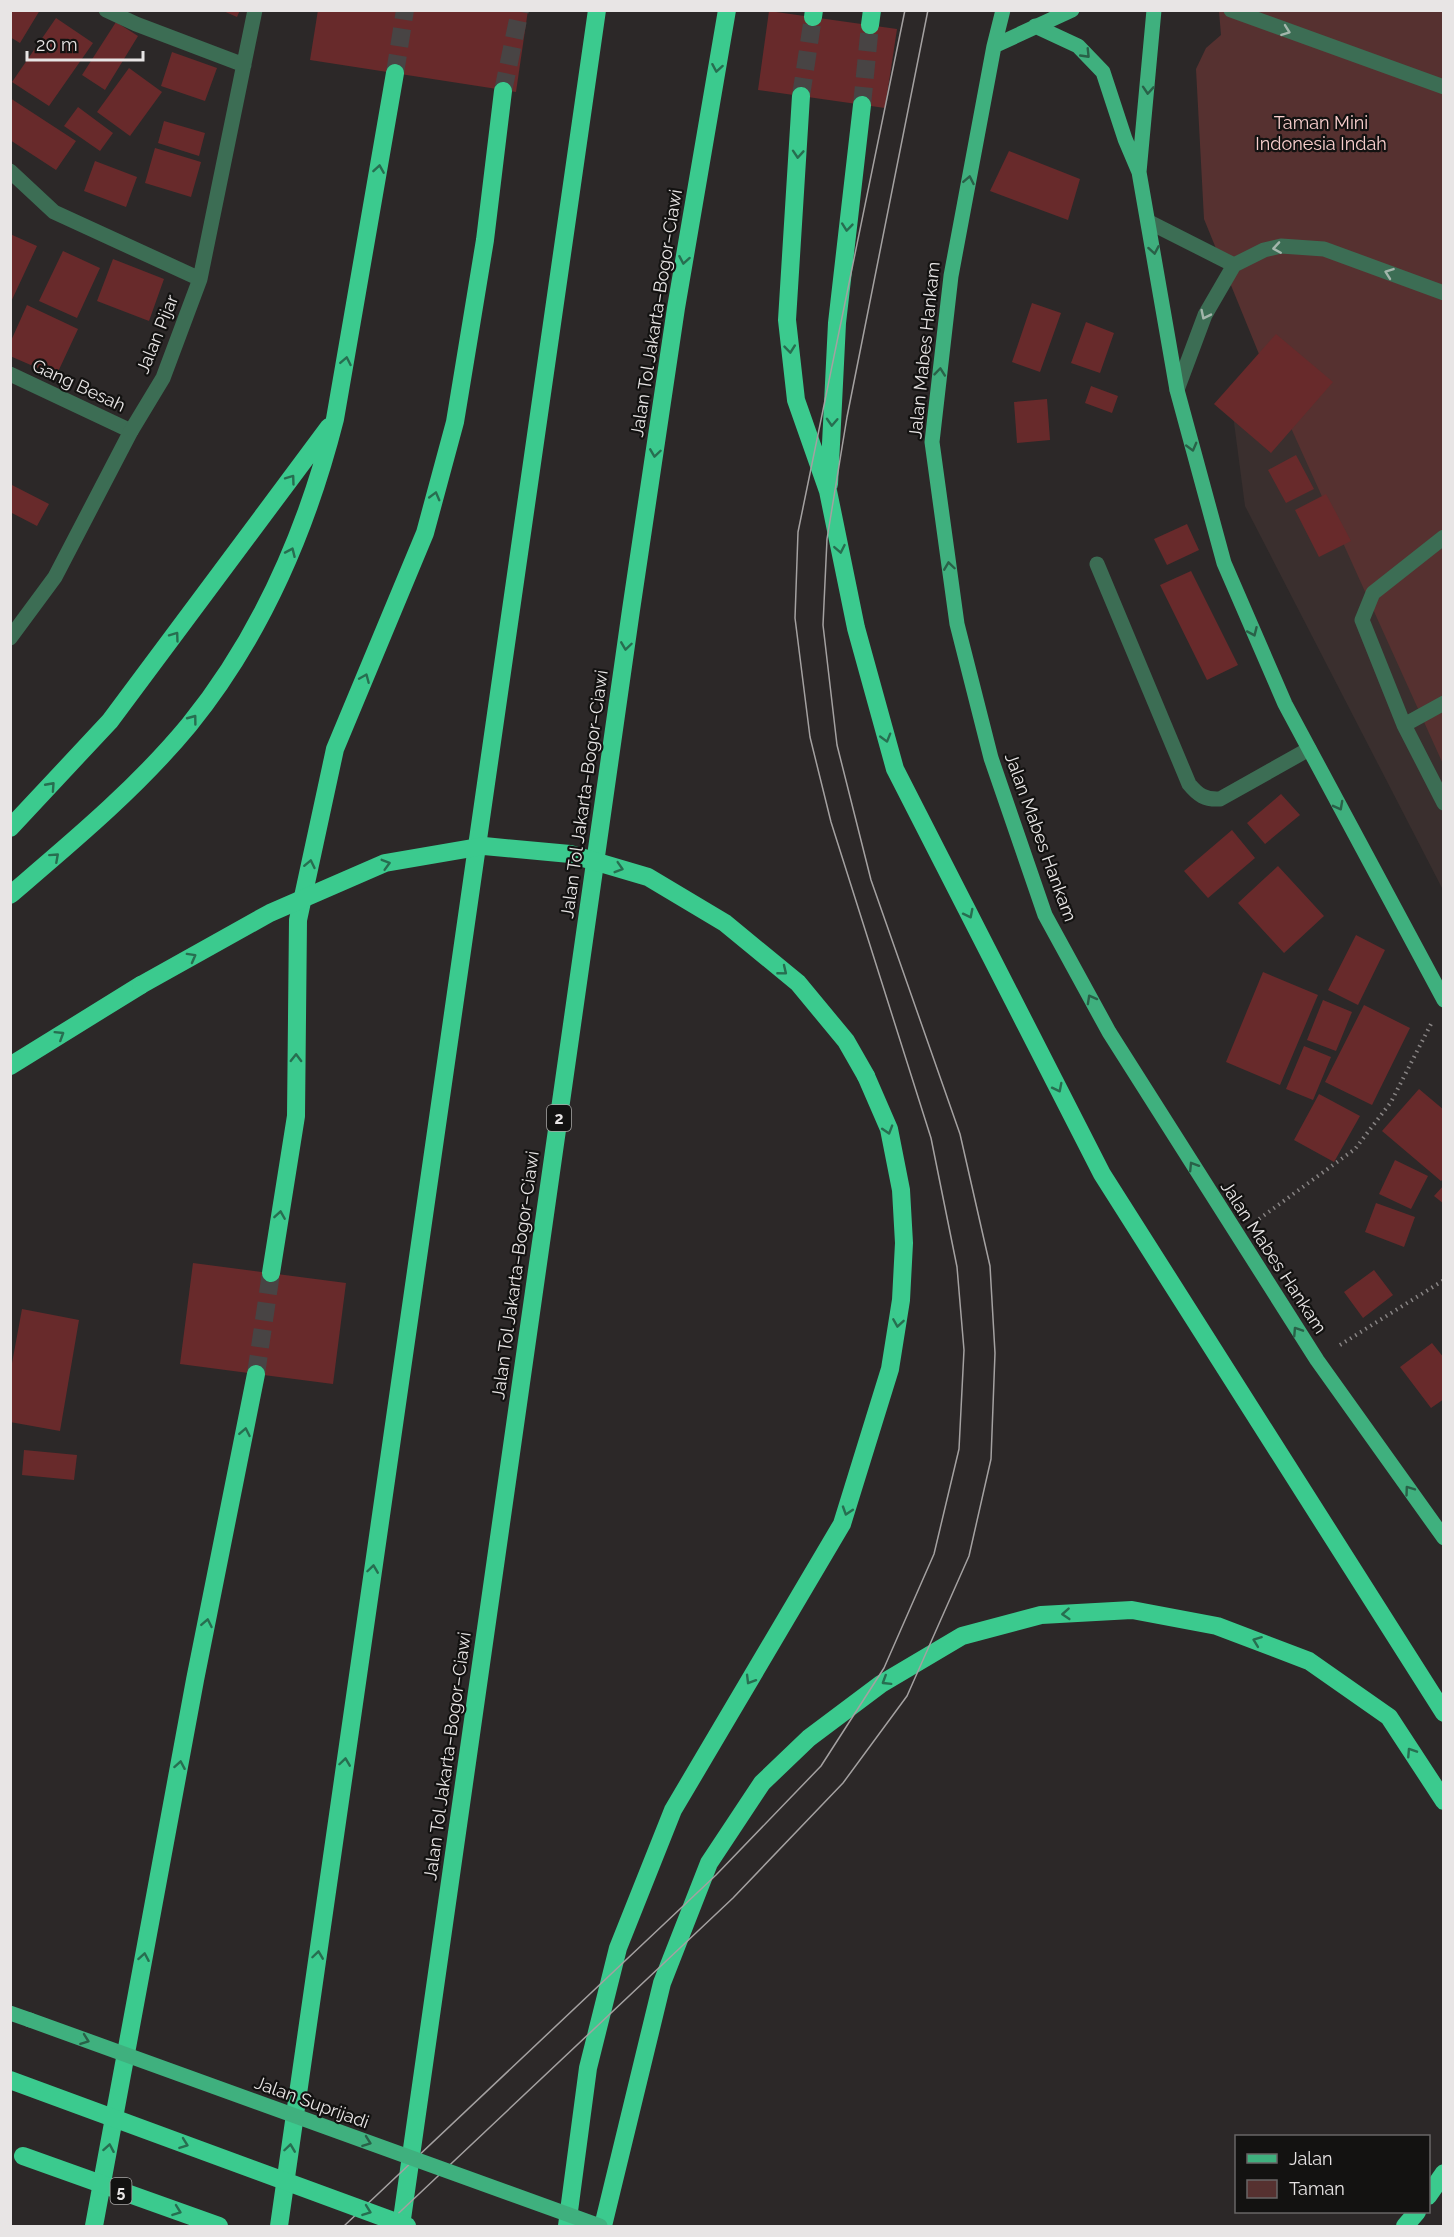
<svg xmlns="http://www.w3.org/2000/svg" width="1454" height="2237" font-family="Raleway,sans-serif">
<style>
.built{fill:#3a2f2e}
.green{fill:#563130}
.building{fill:#682a2b}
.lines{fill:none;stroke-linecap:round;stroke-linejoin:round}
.motorway-tunnel{stroke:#484444;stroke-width:18;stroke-dasharray:18 9;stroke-linecap:butt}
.path{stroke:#888484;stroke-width:4;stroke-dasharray:1.5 4.5;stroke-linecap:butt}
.service{stroke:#3c6d54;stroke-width:15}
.minor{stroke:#3c6d54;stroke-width:15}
.primary{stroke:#3fb07e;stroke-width:15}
.motorway{stroke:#3bca8e;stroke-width:18}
.tram{stroke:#a4a1a1;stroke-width:1.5}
.primary-bridge{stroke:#3fb07e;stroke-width:15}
.motorway-bridge{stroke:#3bca8e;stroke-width:18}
.oneway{stroke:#a3b5ab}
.oneway2{stroke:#296148}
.oneway3{stroke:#276e50}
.labels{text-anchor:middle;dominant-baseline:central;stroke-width:4.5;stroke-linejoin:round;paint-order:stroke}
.shield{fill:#131211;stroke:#a8a6a5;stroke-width:1.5}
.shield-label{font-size:16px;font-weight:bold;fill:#e8e5e5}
.park-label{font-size:18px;fill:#f8cecc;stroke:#131211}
.street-label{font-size:18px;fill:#e8e5e5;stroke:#131211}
</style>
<rect width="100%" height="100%" fill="#2c2828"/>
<path class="built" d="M1443,363V890L1245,506L1233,415Z"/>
<path class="green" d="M1219,11H1443V764L1272,386L1204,219L1196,69L1206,48L1221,35Z"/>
<path class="building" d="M10,10H40L20,43L10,37Z
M221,10H240L237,17Z
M318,10H528L516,92L310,60Z
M769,11L897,29L885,108L758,90Z
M56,18L93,43L49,106L12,82Z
M116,22L138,36L105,90L82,75Z
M172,52L217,68L205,101L161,86Z
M129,68L162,92L130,136L97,112Z
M10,98L76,141L56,170L10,140Z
M78,107L113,133L100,151L64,126Z
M164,121L205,133L199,156L158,143Z
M155,148L201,162L191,197L145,183Z
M1009,151L1080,179L1068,220L990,191Z
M95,161L137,177L126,207L84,191Z
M10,234L37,246L10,304Z
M63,251L100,268L77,318L39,301Z
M113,259L164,279L149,321L97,301Z
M1032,303L1061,313L1040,372L1012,362Z
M27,305L78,329L56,376L10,356V343Z
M1086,322L1114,333L1100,373L1071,363Z
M1276,334L1333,382L1271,453L1214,404Z
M1091,386L1118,396L1112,413L1085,403Z
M1047,399L1050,440L1017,443L1014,402Z
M1296,455L1314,489L1286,503L1268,470Z
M10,484L49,504L37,526L10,512Z
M1326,494L1351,541L1319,557L1295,510Z
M1187,524L1199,550L1167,565L1154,539Z
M1191,571L1238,665L1207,680L1160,585Z
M1281,794L1300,815L1265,844L1247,823Z
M1232,830L1255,858L1208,898L1184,871Z
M1278,866L1324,916L1284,953L1238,903Z
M1356,935L1385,950L1358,1005L1328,990Z
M1263,972L1318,995L1280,1085L1226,1062Z
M1323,1000L1352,1012L1336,1051L1307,1040Z
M1364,1005L1410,1028L1372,1105L1325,1082Z
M1304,1046L1331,1057L1313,1100L1286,1089Z
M1419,1089L1444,1110V1178L1441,1181L1382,1131Z
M1319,1094L1360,1116L1334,1162L1294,1140Z
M1395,1160L1428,1176L1411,1209L1379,1194Z
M1444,1185V1204L1434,1196Z
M1376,1203L1415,1217L1404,1247L1365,1232Z
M193,1263L346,1283L333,1384L180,1364Z
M1374,1270L1393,1295L1363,1318L1344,1292Z
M22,1309L79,1320L60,1431L10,1422V1374Z
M1432,1343L1444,1358V1399L1431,1408L1400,1367Z
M24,1450L77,1455L74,1480L22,1475Z"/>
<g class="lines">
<path class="motorway-tunnel" d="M395,73L405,10
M503,91L520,10
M801,96L813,17
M862,105L870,25
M256,1374L271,1273"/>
<path class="path" d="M1259,1219L1355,1149L1391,1102L1432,1022
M1340,1345L1444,1280"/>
<path class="service" d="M1231,10L1444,87
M1149,222L1234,265
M10,374L131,431
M1177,390L1205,315L1234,265L1264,250L1281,246L1324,249L1444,293
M1444,537L1373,593L1362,620L1404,725L1444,803
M1404,725L1444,703"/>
<path class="minor" d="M106,10L136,24L244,65
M10,171L54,212L200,279
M1097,564L1189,784C1198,795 1205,800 1220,799L1309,749
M10,638L55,577L131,431L163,378L200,279L255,10"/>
<path class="primary" d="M1003,10L994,46L951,276L932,442L957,624L991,758L1045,915L1109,1032L1317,1360L1444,1538
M1035,26L1078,46L1103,72L1125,139L1139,172L1177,390L1224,563L1285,704L1444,1000
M994,46L1072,10
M1139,172L1154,10
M10,2013L30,2020"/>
<path class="motorway" d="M813,17L814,10
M870,25L872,10
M801,96L787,320L796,400L828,491L856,628L895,769L1102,1174L1444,1713
M829,484L837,323L862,105
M10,828L110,721L329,427
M10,895C72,842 137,788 189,725C261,636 307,529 335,419L395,73
M10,1066L141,985
M271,1273L296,1116L298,920L335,749L425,533L455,422L485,240L503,91
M1428,2196L1444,2173
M94,2226L195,1680L256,1374
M279,2226L597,10
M401,2226L631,610L676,308L727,10
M567,2226L588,2068L618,1948L673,1810L842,1524L890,1369L901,1300L904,1243L901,1190L889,1129L866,1076
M603,2226L662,1983L709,1863L762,1783L809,1738L881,1684L962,1636L1041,1615L1132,1610L1217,1626L1309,1661L1389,1717L1444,1801
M1405,2226L1417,2212"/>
<path class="tram" d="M344,2226L716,1875L821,1766L884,1668L934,1554L959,1449L964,1350L957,1267L931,1138L831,822L810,737L795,618L798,532L905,10
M385,2226L733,1898L843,1783L907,1696L969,1556L991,1459L995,1353L990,1266L960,1134L871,880L837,745L823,625L827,539L847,417L928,10"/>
<path class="primary-bridge" d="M30,2020L600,2226"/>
<path class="motorway-bridge" d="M141,985L270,913L385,863L484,846L570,854L648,877L725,923L798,983L846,1041L866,1076
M10,2080L407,2226
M23,2156L219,2226"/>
</g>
<defs><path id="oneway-chevron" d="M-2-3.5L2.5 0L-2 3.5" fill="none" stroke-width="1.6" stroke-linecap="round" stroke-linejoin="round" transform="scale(1.5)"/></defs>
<g class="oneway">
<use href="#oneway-chevron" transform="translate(1286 31) rotate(20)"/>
<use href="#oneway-chevron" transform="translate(1277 248) rotate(171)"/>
<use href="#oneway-chevron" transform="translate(1389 273) rotate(-160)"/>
<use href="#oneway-chevron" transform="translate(1205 315) rotate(116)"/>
</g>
<g class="oneway2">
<use href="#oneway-chevron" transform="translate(1086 54) rotate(46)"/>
<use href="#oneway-chevron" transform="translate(1148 90) rotate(94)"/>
<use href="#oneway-chevron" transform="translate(969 180) rotate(-79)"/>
<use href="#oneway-chevron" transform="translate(1154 250) rotate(80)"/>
<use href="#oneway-chevron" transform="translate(940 372) rotate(-84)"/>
<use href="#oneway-chevron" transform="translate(1192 447) rotate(75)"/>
<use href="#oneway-chevron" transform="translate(949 566) rotate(-98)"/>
<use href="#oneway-chevron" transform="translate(1253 632) rotate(66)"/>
<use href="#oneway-chevron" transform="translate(1339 806) rotate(62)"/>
<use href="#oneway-chevron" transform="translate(1091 999) rotate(-119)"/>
<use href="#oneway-chevron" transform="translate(1193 1166) rotate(-122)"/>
<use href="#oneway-chevron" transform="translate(1297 1331) rotate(-123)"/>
<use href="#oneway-chevron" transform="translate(1409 1490) rotate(-126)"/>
<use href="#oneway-chevron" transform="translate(85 2040) rotate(20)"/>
<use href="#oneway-chevron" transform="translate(367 2142) rotate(20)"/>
</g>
<g class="oneway3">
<use href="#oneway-chevron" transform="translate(717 68) rotate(100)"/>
<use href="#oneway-chevron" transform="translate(798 154) rotate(94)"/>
<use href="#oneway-chevron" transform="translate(379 169) rotate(-81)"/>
<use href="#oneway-chevron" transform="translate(847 227) rotate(96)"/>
<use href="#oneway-chevron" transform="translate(684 260) rotate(100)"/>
<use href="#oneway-chevron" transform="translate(790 349) rotate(84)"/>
<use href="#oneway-chevron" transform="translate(346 361) rotate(-79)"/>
<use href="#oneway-chevron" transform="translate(832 422) rotate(93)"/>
<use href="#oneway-chevron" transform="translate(655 453) rotate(98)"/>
<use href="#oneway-chevron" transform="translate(291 479) rotate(-54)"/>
<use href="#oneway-chevron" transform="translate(435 496) rotate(-75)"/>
<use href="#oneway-chevron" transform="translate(840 549) rotate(79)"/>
<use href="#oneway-chevron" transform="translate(291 552) rotate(-66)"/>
<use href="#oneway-chevron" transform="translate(175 636) rotate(-54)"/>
<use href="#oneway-chevron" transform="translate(626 646) rotate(98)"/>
<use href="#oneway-chevron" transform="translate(365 678) rotate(-67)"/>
<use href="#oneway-chevron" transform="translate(193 719) rotate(-53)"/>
<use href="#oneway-chevron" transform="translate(886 738) rotate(74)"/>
<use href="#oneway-chevron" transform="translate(51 786) rotate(-48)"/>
<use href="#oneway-chevron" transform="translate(55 857) rotate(-42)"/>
<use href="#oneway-chevron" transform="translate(310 864) rotate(-78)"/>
<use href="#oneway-chevron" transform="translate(386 864) rotate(-16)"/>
<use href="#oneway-chevron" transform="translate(619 868) rotate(17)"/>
<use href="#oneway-chevron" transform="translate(969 914) rotate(63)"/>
<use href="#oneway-chevron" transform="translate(192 957) rotate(-29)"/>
<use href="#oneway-chevron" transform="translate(783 971) rotate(39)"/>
<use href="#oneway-chevron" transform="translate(60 1035) rotate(-32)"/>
<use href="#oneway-chevron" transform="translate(296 1058) rotate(-89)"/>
<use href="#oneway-chevron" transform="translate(1058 1088) rotate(63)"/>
<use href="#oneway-chevron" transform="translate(888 1130) rotate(73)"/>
<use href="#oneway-chevron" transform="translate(280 1215) rotate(-81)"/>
<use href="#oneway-chevron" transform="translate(898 1323) rotate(99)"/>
<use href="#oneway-chevron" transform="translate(245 1432) rotate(-79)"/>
<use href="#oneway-chevron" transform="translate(847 1511) rotate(108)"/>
<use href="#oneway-chevron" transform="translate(373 1569) rotate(-82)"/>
<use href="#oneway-chevron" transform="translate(1066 1614) rotate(176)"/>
<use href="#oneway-chevron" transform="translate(207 1623) rotate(-79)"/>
<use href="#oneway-chevron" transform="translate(1257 1641) rotate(-159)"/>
<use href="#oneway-chevron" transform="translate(750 1680) rotate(121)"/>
<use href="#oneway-chevron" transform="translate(886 1681) rotate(148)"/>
<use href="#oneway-chevron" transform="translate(1411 1752) rotate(-123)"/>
<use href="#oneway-chevron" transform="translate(345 1762) rotate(-82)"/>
<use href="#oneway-chevron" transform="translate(180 1765) rotate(-80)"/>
<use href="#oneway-chevron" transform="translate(318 1955) rotate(-82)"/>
<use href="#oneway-chevron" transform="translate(144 1957) rotate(-80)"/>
<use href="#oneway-chevron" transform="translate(184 2144) rotate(20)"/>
<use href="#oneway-chevron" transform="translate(109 2148) rotate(-80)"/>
<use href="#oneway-chevron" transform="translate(290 2148) rotate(-82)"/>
<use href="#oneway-chevron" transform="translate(177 2211) rotate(20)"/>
<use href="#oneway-chevron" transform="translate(367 2211) rotate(20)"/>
</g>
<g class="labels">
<g class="shield">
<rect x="547" y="1105" width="24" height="26" rx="4.5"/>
<rect x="110.5" y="2178" width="21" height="26" rx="4.5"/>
</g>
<g class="shield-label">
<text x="559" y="1118">2</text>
<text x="121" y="2191">5</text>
</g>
<g class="park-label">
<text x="1321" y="122">Taman Mini<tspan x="1321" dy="21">Indonesia Indah</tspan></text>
</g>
<g class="street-label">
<text transform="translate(656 313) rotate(-81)">Jalan Tol Jakarta–Bogor–Ciawi</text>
<text transform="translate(157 334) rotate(-68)">Jalan Pijar</text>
<text transform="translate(924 350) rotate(-84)">Jalan Mabes Hankam</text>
<text transform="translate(79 385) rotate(25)">Gang Besah</text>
<text transform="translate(584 794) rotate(-82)">Jalan Tol Jakarta–Bogor–Ciawi</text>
<text transform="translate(1041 837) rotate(70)">Jalan Mabes Hankam</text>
<text transform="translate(1274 1257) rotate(57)">Jalan Mabes Hankam</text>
<text transform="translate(515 1275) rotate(-82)">Jalan Tol Jakarta–Bogor–Ciawi</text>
<text transform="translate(447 1756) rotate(-82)">Jalan Tol Jakarta–Bogor–Ciawi</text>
<text transform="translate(312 2102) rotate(20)">Jalan Suprijadi</text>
</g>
</g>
<rect width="1454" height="2237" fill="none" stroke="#e8e5e5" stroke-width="24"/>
<rect x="1235" y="2135" width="195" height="78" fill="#131211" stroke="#686666" stroke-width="1.5"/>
<rect x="1247" y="2154" width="30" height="9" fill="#3fb07e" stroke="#686666" stroke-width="1.5"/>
<text x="1289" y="2165" font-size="18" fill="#e8e5e5">Jalan</text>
<rect x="1247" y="2180" width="30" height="18" fill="#563130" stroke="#686666" stroke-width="1.5"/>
<text x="1289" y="2195" font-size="18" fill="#e8e5e5">Taman</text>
<path d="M27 51v9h116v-9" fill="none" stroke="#e8e5e5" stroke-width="3"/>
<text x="36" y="51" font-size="18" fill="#e8e5e5" stroke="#131211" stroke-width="4.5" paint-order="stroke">20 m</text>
</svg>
